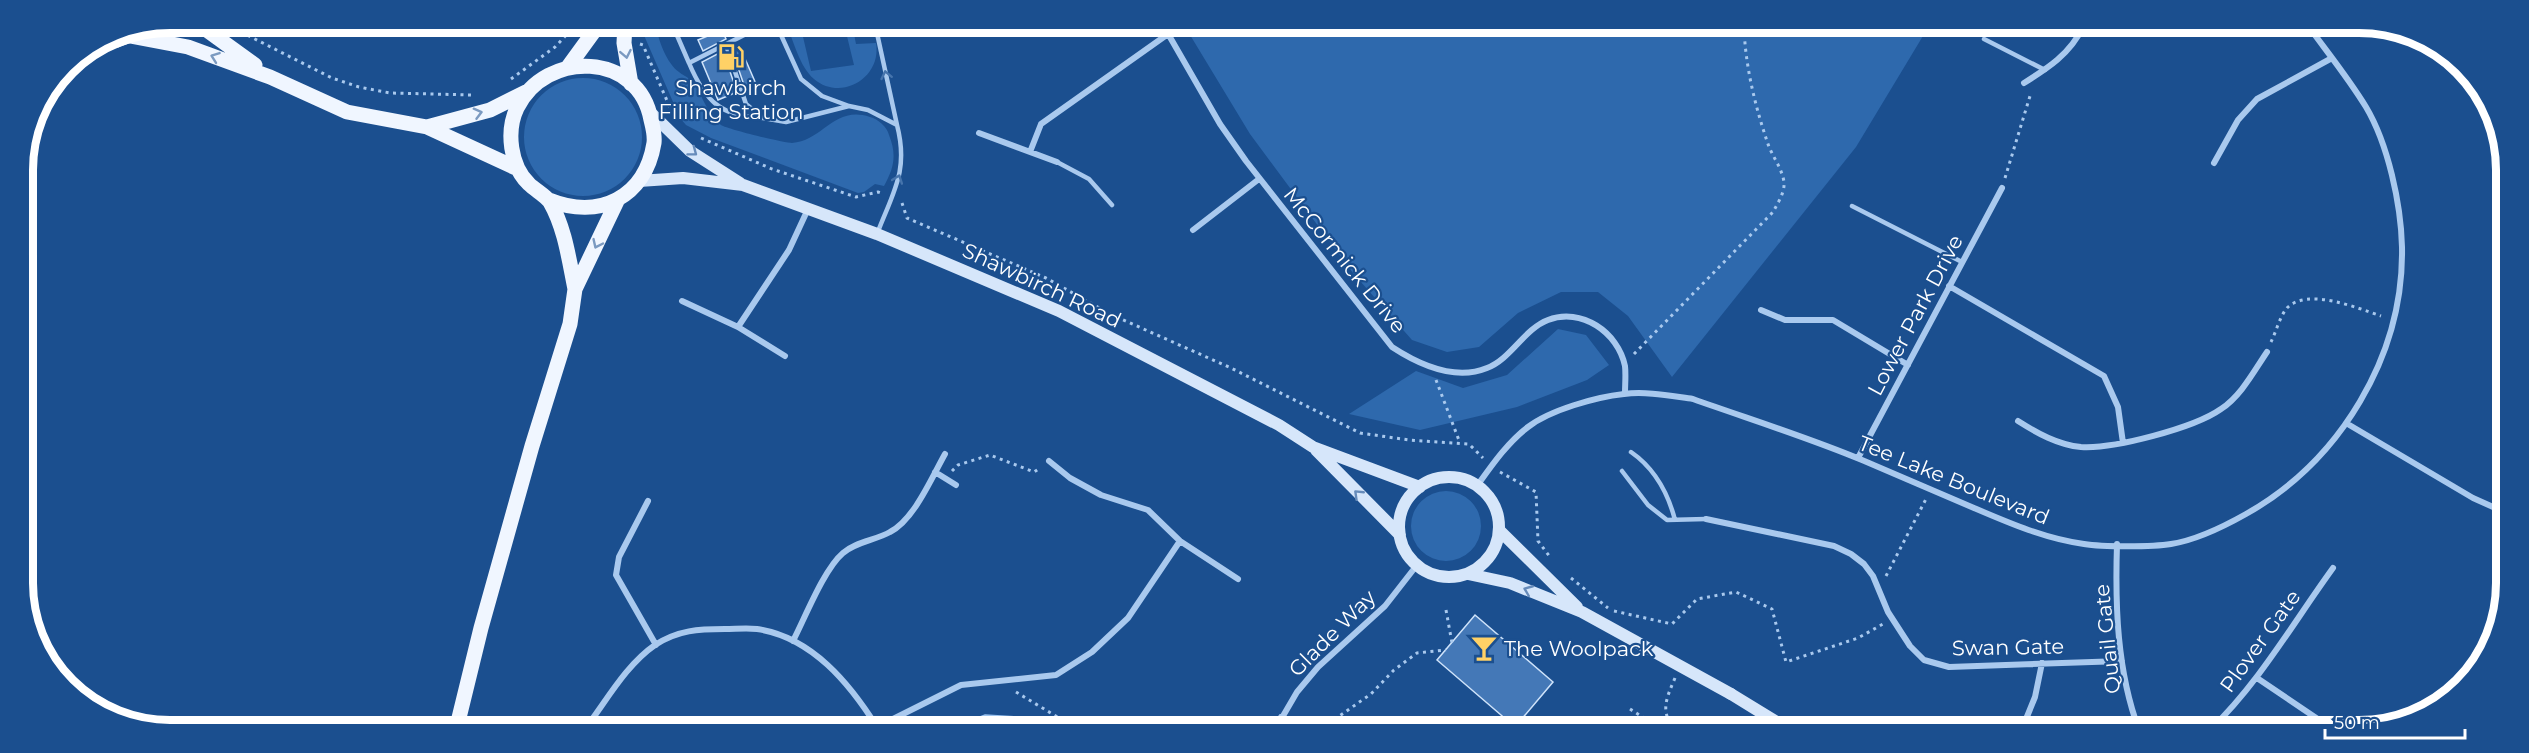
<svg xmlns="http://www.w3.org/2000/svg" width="2529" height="753" font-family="Montserrat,sans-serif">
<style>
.green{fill:#2e69ad}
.water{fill:#3c6290;stroke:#9cc4f0;stroke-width:1.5}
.building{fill:#4478b7;stroke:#cfe3fa;stroke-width:1.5}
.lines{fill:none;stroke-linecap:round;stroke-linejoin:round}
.path{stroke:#a9c9ee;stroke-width:3;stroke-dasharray:3 4.5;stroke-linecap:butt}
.service{stroke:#a9c9ee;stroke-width:4.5}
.minor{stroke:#a9c9ee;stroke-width:6}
.secondary{stroke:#d6e6fa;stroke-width:12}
.primary{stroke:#f0f6ff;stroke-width:15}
.secondary-bridge{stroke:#d6e6fa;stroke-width:12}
.oneway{stroke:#7b9ac1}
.oneway2{stroke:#4674ac}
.oneway3{stroke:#668bba}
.labels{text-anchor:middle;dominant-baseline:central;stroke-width:4.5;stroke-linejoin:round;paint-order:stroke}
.poi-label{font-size:21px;fill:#fff;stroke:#1b4f8f}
.street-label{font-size:21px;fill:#fff;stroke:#1b4f8f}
.rim{fill:none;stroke:#fff;stroke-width:8}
</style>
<rect width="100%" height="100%" fill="#1b4f8f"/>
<path class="green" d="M643,24H656C657,38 667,64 679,72C682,75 687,76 690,80C703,93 706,114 721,125C727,129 784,143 792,143C823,141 834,105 870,117C878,119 887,127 889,135C897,155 894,168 884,186L875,184L864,192L858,193L711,138L686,125L680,118L643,33Z
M786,24H800L811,71L854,65L844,24H852L856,44L876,43C882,78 841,102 814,79C799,66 794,41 786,24Z
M1184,25L1705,26L1717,33L1722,26H1929L1856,147L1672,377L1628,316L1598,292H1561L1518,313L1479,347L1447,352L1412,340L1353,273L1250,134Z
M524 137a59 59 0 1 1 118 0a59 59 0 1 1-118 0Z
M1558,329L1586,335L1609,365L1587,380L1517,407L1420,430L1349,414L1416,371L1463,388L1507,375Z
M1411 526a35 35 0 1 1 70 0a35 35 0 1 1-70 0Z"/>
<path class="water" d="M985,715L1033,718L1058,727H954Z"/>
<path class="building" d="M722,30L726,39L703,51L698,40Z
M740,47L756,84L745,88L732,50Z
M723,51L737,92L718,100L702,62Z
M1475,615L1553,682L1515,727L1437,660Z"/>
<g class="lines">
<path class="path" d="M241,32L332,78L359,87L390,93L473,95
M640,44L643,45L671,110
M511,79L555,47L573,28
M701,138L772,169L856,197L878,192L881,193
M2005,178L2030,96L2028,93
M902,203L907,218L1046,278L1110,314L1231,368L1360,433L1409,440L1469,444L1483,458
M2271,342C2276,332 2280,316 2287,308C2308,287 2357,308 2381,316
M1634,354L1773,212C1778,203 1785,192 1784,182C1782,168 1772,156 1768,144C1755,106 1745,65 1744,26
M1436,380L1460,443
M952,471L958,465L990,455L1034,472L1040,468
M1500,472L1536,492L1538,541L1550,557
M1886,576L1926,499
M1571,578L1608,608
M1446,610L1452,643
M1614,611L1672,624L1697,599L1736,592L1772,609L1786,662L1858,638L1883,624
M1675,678C1667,697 1659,712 1675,729
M1016,692L1059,718L1069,727
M1630,709L1661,729
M1322,728L1371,694L1394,670L1417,653L1446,650"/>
<path class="service" d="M328,23L334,26L343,23
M457,23C468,31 476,32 486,23
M676,24V33L689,63L752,31L749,24
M776,24L801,79L822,96L849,106
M875,24L897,125
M1984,39L2045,70
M726,45L746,104L763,118L786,122L849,106L868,110L897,125C909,171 893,192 877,234
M689,63C705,101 721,117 763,118
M1057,162L1089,179L1112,205
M1852,206L1962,262
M1631,452C1654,468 1668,493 1675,520
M1622,471L1648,505L1667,520L1706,519"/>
<path class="minor" d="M1163,25L1220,124L1246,161L1392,347C1418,364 1455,381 1487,368C1511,359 1524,329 1548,320C1581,307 1618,332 1625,366C1626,375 1625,384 1625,393
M2024,83C2048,68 2070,54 2083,27
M979,133L1057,162
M1030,152L1041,124L1168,34
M2214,163L2238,120L2257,99L2332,58
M1193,230L1259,179
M1949,286L2104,376L2118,407L2123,443
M682,301L738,327L785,356
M1761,310L1785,320H1833L1908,365
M738,327L789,250L808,209
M2018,421C2037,433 2058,445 2081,447C2114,449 2194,428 2221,409C2241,396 2254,371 2267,352
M2346,423L2473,498L2502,511
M1858,458L2002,188
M1049,461L1070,478L1101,495L1148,510L1180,541L1238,579
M935,472L956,485
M1477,486C1492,465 1508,442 1528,427C1550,410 1596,397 1624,394C1646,391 1671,396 1693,399C1749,419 1807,437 1862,460C1899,476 1937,492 1974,508C2009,523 2046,539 2084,544C2102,547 2153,547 2171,544C2197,540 2223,527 2246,514C2340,461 2404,356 2402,247C2401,204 2388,144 2366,107C2349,79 2328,53 2309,27
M648,501L619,557L616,575L656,645
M1706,519L1834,546L1851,554L1864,564L1873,576L1888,612L1910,646L1924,660L1949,667L2122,661
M2117,544C2115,606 2117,671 2139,730
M793,641C805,618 824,569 843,553C855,542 876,540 890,532C914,520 932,477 945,454
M2257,678L2334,730
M1281,717L1295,728
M592,727L593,718C611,693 629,663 655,645C678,630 699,629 725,629C735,629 747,628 757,629C812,637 850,684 877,727
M877,727L961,685L1056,675L1092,652L1128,618L1180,541
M1276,728L1297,692L1318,667L1385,606L1417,565
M2022,729L2035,697L2042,663
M2210,730C2259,683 2293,623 2333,568"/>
<path class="secondary" d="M650,112L690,151L740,183
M639,181L683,178L743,185L877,234L1059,311L1279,425L1313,447L1420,487
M1316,450L1400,535
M1399 527a50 50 0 1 1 100 0a50 50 0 1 1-100 0Z
M1499,530L1577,607
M1468,574L1510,583L1582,612L1731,694"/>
<path class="primary" d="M197,23L255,65
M625,24L624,43L631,84
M130,36L188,47L270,77L347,112L427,127L518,169
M104,40H117L137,32
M568,67L600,23
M427,127L490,110L526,92
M549,200C599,220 645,198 654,143C655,135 653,128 651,120C639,52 546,49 517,108C506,131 510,166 529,184C535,190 545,195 550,202C565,228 569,260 575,289
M457,726L481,628L532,446L570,324L575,289L618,199"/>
<path class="secondary-bridge" d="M1731,694L1788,729"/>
</g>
<defs><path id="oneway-chevron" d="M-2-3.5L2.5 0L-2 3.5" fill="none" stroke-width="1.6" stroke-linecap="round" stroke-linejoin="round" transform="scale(1.5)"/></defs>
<g class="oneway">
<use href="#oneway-chevron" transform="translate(626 54) rotate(79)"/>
<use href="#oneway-chevron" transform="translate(215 57) rotate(-160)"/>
<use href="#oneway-chevron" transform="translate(478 113) rotate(-15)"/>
<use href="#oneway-chevron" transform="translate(597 244) rotate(115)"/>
</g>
<g class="oneway2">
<use href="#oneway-chevron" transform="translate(886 75) rotate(-102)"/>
<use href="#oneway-chevron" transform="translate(898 179) rotate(-70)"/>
</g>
<g class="oneway3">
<use href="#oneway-chevron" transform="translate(693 152) rotate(37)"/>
<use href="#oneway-chevron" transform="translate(1358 494) rotate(-136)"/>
<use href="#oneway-chevron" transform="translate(1528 590) rotate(-158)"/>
</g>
<defs>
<symbol id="fuel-bare" viewBox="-9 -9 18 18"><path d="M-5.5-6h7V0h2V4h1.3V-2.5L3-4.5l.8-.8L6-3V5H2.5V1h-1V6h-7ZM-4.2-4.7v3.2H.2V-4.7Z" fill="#ffd166" stroke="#1b4f8f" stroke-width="2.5" paint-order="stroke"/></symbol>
<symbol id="bar-bare" viewBox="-9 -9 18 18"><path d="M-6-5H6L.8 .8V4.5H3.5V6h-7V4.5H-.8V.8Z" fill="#ffd166" stroke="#1b4f8f" stroke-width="2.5" paint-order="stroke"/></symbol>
</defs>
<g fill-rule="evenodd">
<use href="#fuel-bare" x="712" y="38" width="38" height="38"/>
<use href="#bar-bare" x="1465" y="629" width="38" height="38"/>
</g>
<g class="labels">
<g class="poi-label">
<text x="731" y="87">Shawbirch<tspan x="731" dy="24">Filling Station</tspan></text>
<text x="1504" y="648" text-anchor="start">The Woolpack</text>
</g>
<g class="street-label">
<text transform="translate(1345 260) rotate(51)">McCormick Drive</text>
<text transform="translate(1042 285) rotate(25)">Shawbirch Road</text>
<text transform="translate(1915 315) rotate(-62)">Lower Park Drive</text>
<text transform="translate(1954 480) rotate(22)">Tee Lake Boulevard</text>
<text transform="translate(1332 633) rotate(-45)">Glade Way</text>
<text transform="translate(2107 639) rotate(-96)">Quail Gate</text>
<text transform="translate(2260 641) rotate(-54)">Plover Gate</text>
<text transform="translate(2008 647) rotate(-1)">Swan Gate</text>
</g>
</g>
<path d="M0 0H2529V753H0ZM170 33H2359A137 137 0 0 1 2496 170V583A137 137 0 0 1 2359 720H170A137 137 0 0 1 33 583V170A137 137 0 0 1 170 33Z" fill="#1b4f8f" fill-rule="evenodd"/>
<path class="rim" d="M170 33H2359A137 137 0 0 1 2496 170V583A137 137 0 0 1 2359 720H170A137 137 0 0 1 33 583V170A137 137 0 0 1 170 33Z"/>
<path d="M2325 729v9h140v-9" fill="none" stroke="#ffffff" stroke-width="3"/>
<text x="2334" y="729" font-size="18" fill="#ffffff" stroke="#1b4f8f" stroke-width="4.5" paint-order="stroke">50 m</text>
</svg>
